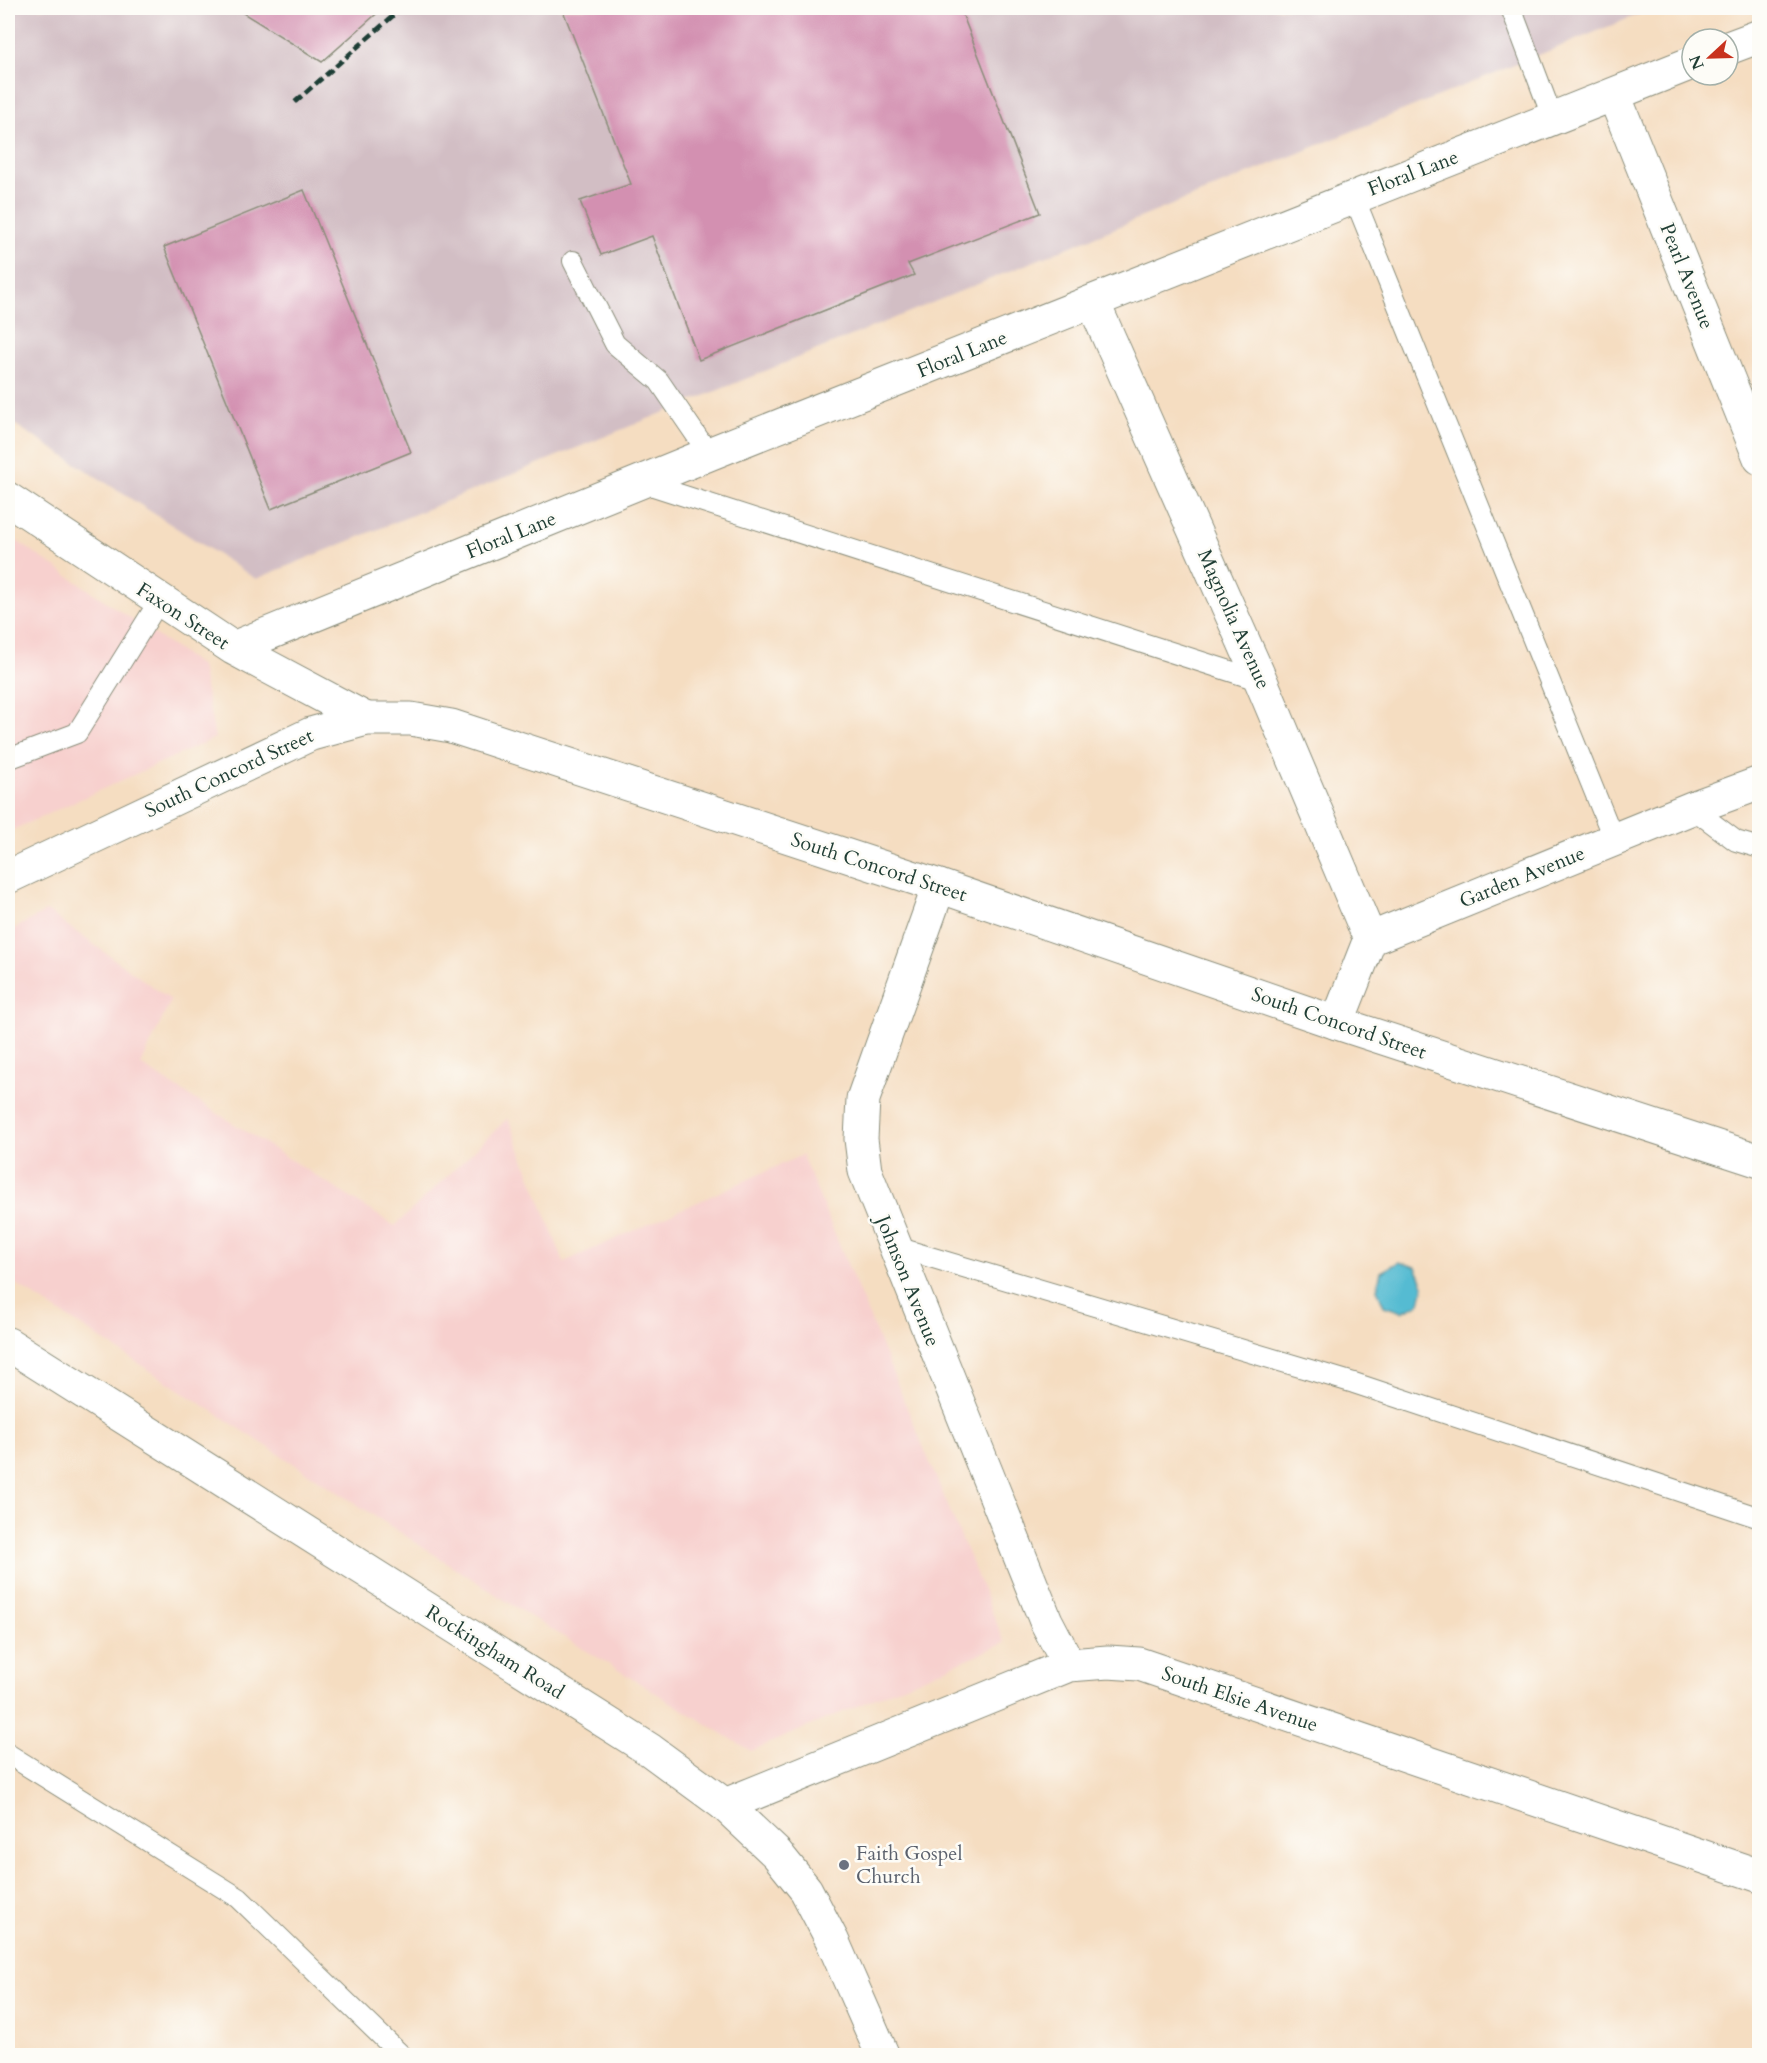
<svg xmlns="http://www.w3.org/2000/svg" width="1767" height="2063" font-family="Cardo,serif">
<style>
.built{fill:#f7d0ce}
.industrial{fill:#d2bec4}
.water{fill:#55bbd2;stroke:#3a7c83;stroke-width:1.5}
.building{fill:#d390b1}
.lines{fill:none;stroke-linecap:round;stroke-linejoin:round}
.service-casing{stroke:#8a8d7a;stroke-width:22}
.minor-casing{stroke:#8a8d7a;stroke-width:35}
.tertiary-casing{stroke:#8a8d7a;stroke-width:35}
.service{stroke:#fff;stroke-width:20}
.minor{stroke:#fff;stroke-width:33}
.tertiary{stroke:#fff;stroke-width:33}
.rail{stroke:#1f3d34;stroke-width:4.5;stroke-dasharray:9 4.5;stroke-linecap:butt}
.worship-dot{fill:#6b7280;stroke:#fdfcf7;stroke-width:2}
.labels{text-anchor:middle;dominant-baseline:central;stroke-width:5;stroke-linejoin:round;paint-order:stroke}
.street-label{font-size:20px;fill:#1f3d34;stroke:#fdfcf7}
.worship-label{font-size:20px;fill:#5b616d;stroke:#fdfcf7;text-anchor:start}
</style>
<rect width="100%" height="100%" fill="#fdfcf7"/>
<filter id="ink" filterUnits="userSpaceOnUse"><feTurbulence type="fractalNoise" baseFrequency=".0167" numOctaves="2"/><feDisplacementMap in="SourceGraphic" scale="12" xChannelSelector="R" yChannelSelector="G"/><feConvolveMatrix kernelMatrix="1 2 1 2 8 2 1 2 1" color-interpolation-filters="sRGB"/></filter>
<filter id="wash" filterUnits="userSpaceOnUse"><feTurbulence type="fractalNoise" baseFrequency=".008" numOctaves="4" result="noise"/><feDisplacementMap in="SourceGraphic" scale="24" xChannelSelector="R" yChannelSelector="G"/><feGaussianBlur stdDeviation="1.35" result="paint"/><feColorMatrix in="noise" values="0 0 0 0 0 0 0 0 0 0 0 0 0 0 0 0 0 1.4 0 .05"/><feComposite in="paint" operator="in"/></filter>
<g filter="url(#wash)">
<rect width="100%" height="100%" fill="#f5ddc1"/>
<path class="built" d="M8,535L201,666L215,738L8,832Z
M47,911L171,1000L141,1065L395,1226L508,1118L564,1262L802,1155L1005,1643L751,1751L531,1617L8,1279V932Z"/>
<path class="industrial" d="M8,8H1654L256,579L8,420Z"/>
<path class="water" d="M1399,1262L1416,1267L1424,1285L1420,1303L1402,1312L1384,1306L1377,1289L1381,1272Z"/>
<g id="blocks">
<path class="building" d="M235,8H383L322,62Z
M562,8H960L1040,213L908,264L914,275L699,360L652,236L601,255L580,201L631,184Z
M304,190L411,452L271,509L164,247Z"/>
</g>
</g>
<g filter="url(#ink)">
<use href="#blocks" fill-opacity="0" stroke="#8a8d7a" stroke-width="1.5"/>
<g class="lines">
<defs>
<path id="service" d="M1511,8L1553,119
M1354,197L1614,840
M573,261L615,344L659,381L709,454
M641,482L1261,681
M8,759L77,733L161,598
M1692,808L1736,841L1760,848
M893,1246L1354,1383L1760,1518
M8,1754L239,1898L402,2056"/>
<path id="minor" d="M1728,48L1760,36
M1614,95L1760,458
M1093,302L1261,681L1370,939
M8,499L233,648L366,719
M233,648L709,454L1692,63
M939,886L863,1099L861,1139L865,1171L1046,1621L1069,1665
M1337,1023L1370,939L1692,808L1760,783
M725,1805L1069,1665L1108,1662L1139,1664L1760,1876"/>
<path id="tertiary" d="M8,877L311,734L366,719H411L451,726L939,886L1337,1023L1760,1161
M8,1344L650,1750L725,1805L777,1854L806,1890L832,1940L883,2056"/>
</defs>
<use href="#service" class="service-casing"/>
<use href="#minor" class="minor-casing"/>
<use href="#tertiary" class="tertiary-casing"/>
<use href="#service" class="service"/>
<use href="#minor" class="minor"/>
<use href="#tertiary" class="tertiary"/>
<path class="rail" d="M295,102L402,8"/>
</g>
</g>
<circle class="worship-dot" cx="844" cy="1865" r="6"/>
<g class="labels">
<g class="street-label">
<text transform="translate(1413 173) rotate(-21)">Floral Lane</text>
<text transform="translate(1687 276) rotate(68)">Pearl Avenue</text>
<text transform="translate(962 354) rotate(-22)">Floral Lane</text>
<text transform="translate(511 535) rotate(-22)">Floral Lane</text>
<text transform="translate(183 616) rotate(33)">Faxon Street</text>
<text transform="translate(1234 619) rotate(66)">Magnolia Avenue</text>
<text transform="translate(229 773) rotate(-25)">South Concord Street</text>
<text transform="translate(879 867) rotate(18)">South Concord Street</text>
<text transform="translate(1522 877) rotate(-22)">Garden Avenue</text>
<text transform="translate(1339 1023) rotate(19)">South Concord Street</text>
<text transform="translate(908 1281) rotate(68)">Johnson Avenue</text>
<text transform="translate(495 1652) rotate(32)">Rockingham Road</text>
<text transform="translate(1240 1699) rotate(19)">South Elsie Avenue</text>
</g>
<g class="worship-label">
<text x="856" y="1853">Faith Gospel<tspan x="856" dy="23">Church</tspan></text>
</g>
</g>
<rect width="1767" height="2063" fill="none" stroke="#fdfcf7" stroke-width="30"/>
<g transform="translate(1710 57) rotate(248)"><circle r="28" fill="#fdfcf7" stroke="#a4b0a9" stroke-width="1.5"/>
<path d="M0-4.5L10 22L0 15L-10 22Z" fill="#c8321e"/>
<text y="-9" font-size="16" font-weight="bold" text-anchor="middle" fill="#1f3d34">N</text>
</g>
</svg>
